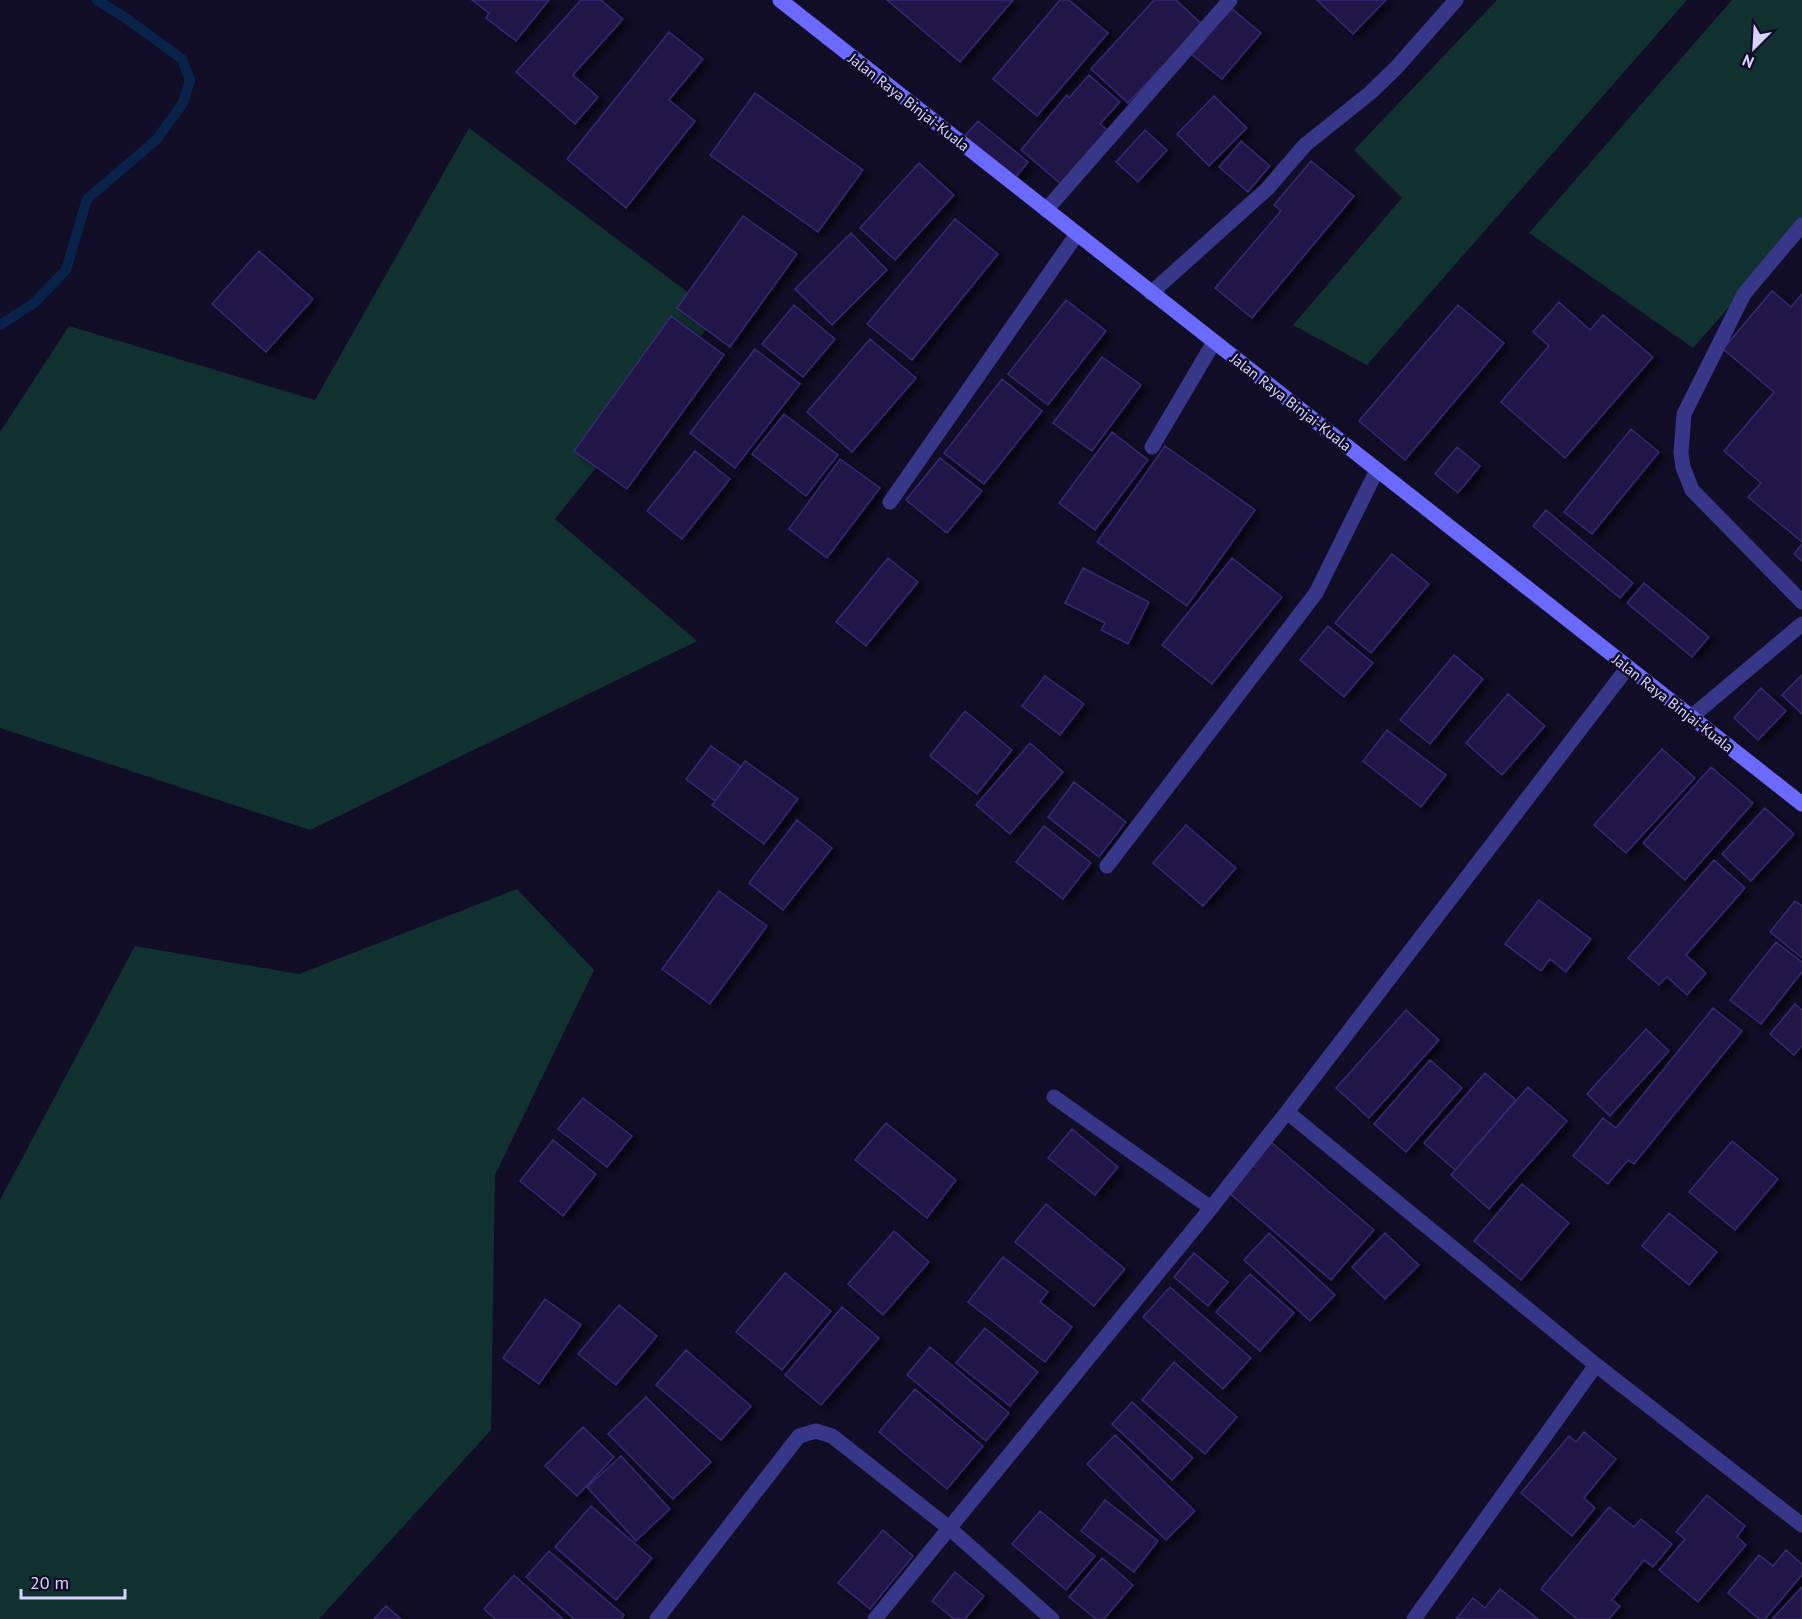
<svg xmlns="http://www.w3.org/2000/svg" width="1802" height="1619" font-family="'PT Sans',sans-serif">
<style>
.green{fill:#10312f}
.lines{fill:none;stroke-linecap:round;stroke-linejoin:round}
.stream{stroke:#09224a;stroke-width:10}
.building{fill:#211848;stroke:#362976;stroke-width:1.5;filter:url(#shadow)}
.lane{stroke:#373688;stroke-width:15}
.street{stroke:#373688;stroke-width:15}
.secondary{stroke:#6a6aff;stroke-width:15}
.labels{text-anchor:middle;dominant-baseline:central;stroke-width:5;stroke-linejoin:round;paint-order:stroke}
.street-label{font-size:15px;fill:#d7d3ff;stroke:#110d26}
</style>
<defs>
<filter id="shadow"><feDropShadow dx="6" dy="4" stdDeviation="3" flood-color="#0009"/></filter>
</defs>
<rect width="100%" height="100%" fill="#110d26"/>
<path class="green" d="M1497,0H1687L1367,365L1293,325L1402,198L1354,150Z
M1732,0H1802V225L1693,348L1529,233Z
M469,128L718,315L555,519L697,641L310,830L0,728V432L69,326L315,400Z
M517,889L594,970L495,1175L491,1430L319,1619H0V1200L135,946L299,974Z"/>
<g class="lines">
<path class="stream" d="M0,325L34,303L66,270L87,199L156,140L183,103L190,80L182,59L127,19L97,0"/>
</g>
<path class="building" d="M472,0H549L516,41L486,18L489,13Z
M581,0H601L623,19L573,75L598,97L575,124L516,72Z
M887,0H1013L960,62Z
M1060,0H1069L1108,33L1037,116L993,79Z
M1154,0H1176L1202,24L1128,103L1091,69Z
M1317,0H1386L1353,34Z
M1230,7L1261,33L1222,79L1191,54Z
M669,32L703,59L669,100L695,121L626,208L567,159Z
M1089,75L1120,102L1100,124L1108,130L1061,184L1021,150L1067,95L1069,98Z
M755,93L863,170L818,232L710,155Z
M1214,96L1247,128L1209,166L1177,134Z
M978,121L1028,162L1016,177L965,136Z
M1145,130L1167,150L1138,182L1116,162Z
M1241,141L1270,166L1248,192L1219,167Z
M1311,161L1354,196L1252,318L1215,288L1281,211L1274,205Z
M919,163L954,195L895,260L860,228Z
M743,216L797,254L730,347L677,308Z
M955,219L998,254L912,360L867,324Z
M851,233L887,270L832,325L795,289Z
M259,251L313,299L266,352L212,304Z
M1772,291L1791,307L1802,294V542L1748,497L1761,483L1724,451L1774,392L1723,349Z
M1066,300L1106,331L1048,405L1008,374Z
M1559,302L1590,330L1603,315L1653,357L1565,458L1501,402L1549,346L1533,332Z
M794,305L835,339L803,377L762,344Z
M1458,305L1504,343L1405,460L1359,421Z
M671,316L724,355L627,489L574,451Z
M870,339L916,378L852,452L807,412Z
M755,349L800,384L735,468L690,433Z
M1102,357L1141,385L1092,451L1053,423Z
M1002,379L1042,411L984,484L944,453Z
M784,414L838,455L806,496L752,454Z
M1631,429L1659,452L1592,534L1564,512Z
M1112,432L1148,460L1095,530L1059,503Z
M1165,446L1255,510L1187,606L1097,542Z
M1457,447L1480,466L1458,493L1435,474Z
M695,451L730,479L682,539L647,511Z
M940,458L982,491L947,533L906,500Z
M840,459L880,488L827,558L789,529Z
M1546,510L1633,583L1620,598L1533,526Z
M1802,544V561L1794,554Z
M1392,554L1429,584L1371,653L1335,623Z
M888,558L918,582L866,646L836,622Z
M1232,558L1282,597L1212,684L1162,645Z
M1083,568L1149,602L1128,644L1101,630L1105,623L1065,603Z
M1644,583L1709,637L1692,657L1627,603Z
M1328,626L1373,663L1344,697L1300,660Z
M1454,655L1483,679L1430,744L1400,720Z
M1802,675V714L1782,695Z
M1045,676L1084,704L1060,735L1022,706Z
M1761,688L1786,711L1758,740L1734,718Z
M1508,694L1545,726L1502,775L1466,743Z
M965,711L1012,750L977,794L930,756Z
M1387,730L1446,775L1421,807L1363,761Z
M1030,743L1063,772L1010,834L976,805Z
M711,746L741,767L715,801L686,779Z
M1662,749L1695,778L1626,853L1594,825Z
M745,761L798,799L764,844L712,805Z
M1711,767L1753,803L1685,880L1643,843Z
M1074,782L1126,822L1099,857L1048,817Z
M1765,808L1794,834L1751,881L1722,854Z
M797,820L832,848L783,910L749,883Z
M1186,825L1236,868L1203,906L1153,863Z
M1044,826L1091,863L1063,899L1016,862Z
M1714,860L1745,888L1686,955L1706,973L1687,995L1667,977L1659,985L1628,958Z
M719,891L767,926L710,1004L662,969Z
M1539,900L1591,939L1566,972L1550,959L1541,971L1505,944Z
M1795,901L1802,906V958L1770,932Z
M1776,942L1802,962V972L1761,1024L1730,1000Z
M1795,1004L1802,1010V1046L1794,1055L1770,1034Z
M1713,1008L1742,1031L1634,1164L1628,1160L1608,1184L1573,1156L1603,1118L1616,1128Z
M1406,1010L1439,1040L1369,1118L1336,1088Z
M1646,1029L1669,1051L1610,1116L1587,1094Z
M1430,1060L1462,1088L1406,1152L1374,1124Z
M1485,1073L1516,1100L1455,1170L1424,1143Z
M1528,1087L1567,1121L1489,1209L1451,1175Z
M583,1098L632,1136L607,1167L558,1129Z
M886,1123L956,1180L927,1218L855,1160Z
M1072,1129L1118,1167L1095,1195L1048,1158Z
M553,1140L596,1174L563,1216L520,1181Z
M1732,1141L1778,1179L1735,1230L1689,1192Z
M1271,1142L1374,1230L1331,1280L1228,1192Z
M1522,1184L1569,1223L1521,1280L1474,1241Z
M1046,1204L1125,1269L1094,1306L1015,1242Z
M1669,1213L1717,1252L1689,1285L1642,1246Z
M894,1231L929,1262L883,1315L848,1284Z
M1269,1233L1335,1295L1310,1321L1244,1260Z
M1385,1233L1419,1265L1385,1299L1352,1267Z
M1194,1253L1228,1282L1208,1306L1174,1277Z
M1003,1257L1048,1292L1040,1302L1072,1327L1045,1362L968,1302Z
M785,1273L831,1311L782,1370L736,1332Z
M1250,1274L1294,1313L1260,1351L1216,1312Z
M1170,1287L1251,1358L1223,1389L1143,1317Z
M545,1299L581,1325L539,1384L503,1358Z
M619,1305L657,1336L616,1385L578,1354Z
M842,1307L879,1338L821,1405L785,1375Z
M985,1328L1038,1372L1010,1406L956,1363Z
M930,1347L1009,1413L986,1441L907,1375Z
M686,1350L751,1406L721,1440L656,1385Z
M1174,1362L1237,1417L1205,1454L1142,1400Z
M915,1389L983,1446L947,1489L879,1432Z
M646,1397L711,1462L673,1499L608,1434Z
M1132,1402L1193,1458L1172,1480L1112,1424Z
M583,1427L614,1457L577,1496L545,1466Z
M1584,1432L1616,1459L1584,1498L1595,1508L1572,1536L1521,1493L1569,1436L1576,1442Z
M1115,1435L1195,1511L1166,1540L1087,1464Z
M621,1456L670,1509L636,1541L587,1487Z
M1707,1495L1745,1526L1737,1537L1746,1545L1698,1602L1659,1570L1685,1539L1676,1532Z
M1105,1500L1158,1541L1134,1572L1081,1531Z
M591,1506L652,1558L616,1600L555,1547Z
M1609,1507L1634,1527L1641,1519L1672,1544L1653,1567L1644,1560L1612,1600L1620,1606L1609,1619H1577L1541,1589Z
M1040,1511L1095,1556L1066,1590L1012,1544Z
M883,1530L913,1556L870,1609L838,1583Z
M1786,1550L1802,1564V1575L1765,1619H1759L1728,1593L1759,1555L1773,1566Z
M549,1551L624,1615L621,1619H574L526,1577Z
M1102,1558L1133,1585L1104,1619H1096L1069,1597Z
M955,1572L984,1596L965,1619H954L932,1601Z
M514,1575L563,1619H495L484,1609Z
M1802,1587V1619H1772Z
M1500,1589L1538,1619H1456L1473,1598L1485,1608Z
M386,1606L401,1619H374Z"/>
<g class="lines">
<path class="lane" d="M1802,225L1744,294L1684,414L1681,453L1683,467L1692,490L1802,602
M1152,447L1214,342
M1691,717L1802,624"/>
<path class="street" d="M1046,210L1230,0
M1151,293L1267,189L1305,145L1370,93L1396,68L1456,0
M890,502L1077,234
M1628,667L1287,1112L1596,1365L1802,1525
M1107,866L1316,593L1377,470
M1054,1097L1211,1208
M657,1619L799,1436L816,1431L832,1436L949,1528L1052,1619
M875,1619L1211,1208L1287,1112
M1414,1619L1596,1365"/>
<path class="secondary" d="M780,0L1802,804"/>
</g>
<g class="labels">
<g class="street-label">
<text transform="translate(909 102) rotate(38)">Jalan Raya Binjai-Kuala</text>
<text transform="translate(1291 402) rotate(38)">Jalan Raya Binjai-Kuala</text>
<text transform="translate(1673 703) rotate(38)">Jalan Raya Binjai-Kuala</text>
</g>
</g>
<g transform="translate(1754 48) rotate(204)" stroke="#110d26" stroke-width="4.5" paint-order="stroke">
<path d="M0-4.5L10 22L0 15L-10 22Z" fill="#d7d3ff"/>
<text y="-9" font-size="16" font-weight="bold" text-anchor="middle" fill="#d7d3ff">N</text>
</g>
<path d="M21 1589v9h104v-9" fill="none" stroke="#d7d3ff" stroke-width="3"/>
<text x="30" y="1589" font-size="18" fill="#d7d3ff" stroke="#110d26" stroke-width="4.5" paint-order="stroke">20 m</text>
</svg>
